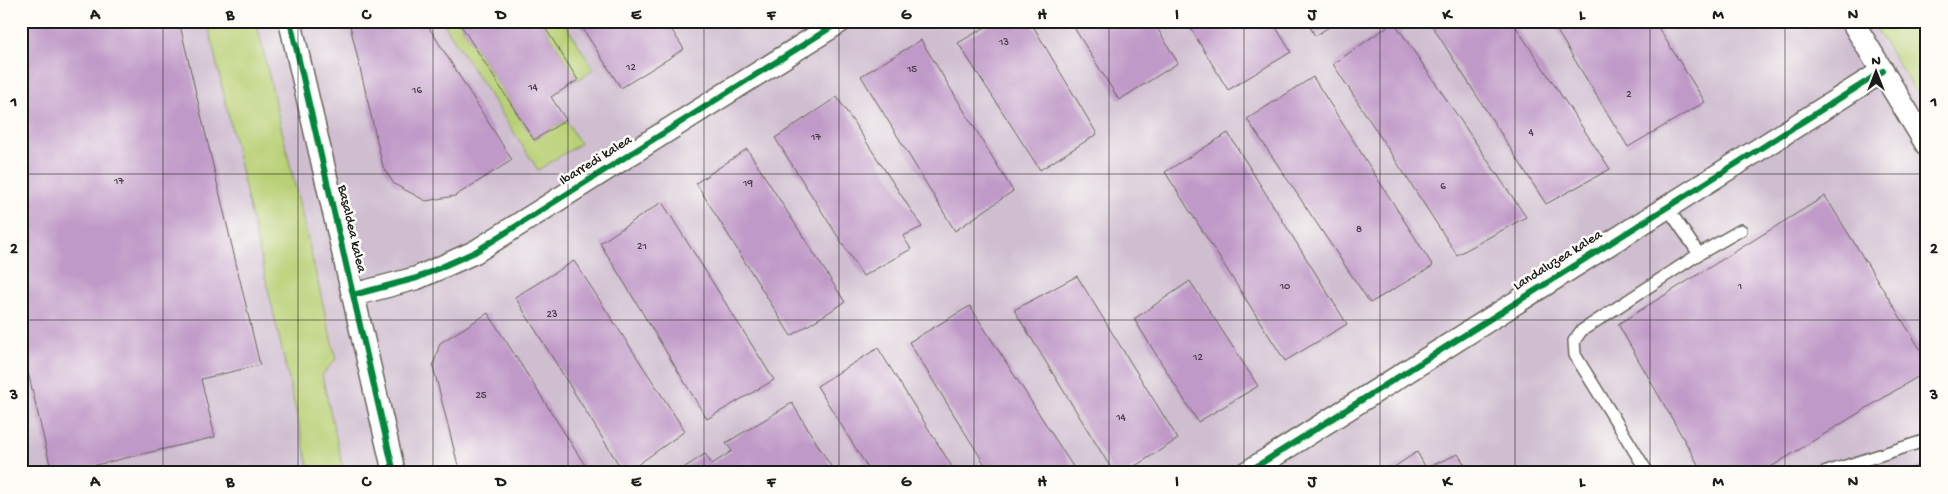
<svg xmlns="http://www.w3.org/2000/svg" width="1948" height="494" font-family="'Gochi Hand',sans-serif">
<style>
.industrial{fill:#cfbdd0}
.green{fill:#b8cf73;stroke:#6a7648}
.building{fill:#bf99c7}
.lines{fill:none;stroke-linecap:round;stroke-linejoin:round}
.lane-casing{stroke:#68635b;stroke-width:14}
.street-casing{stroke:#68635b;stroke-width:25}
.lane{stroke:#fff;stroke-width:11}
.street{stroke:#fff;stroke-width:22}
.cycleway-casing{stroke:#fdfcf7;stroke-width:9}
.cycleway{stroke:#00873e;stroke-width:6}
.grid{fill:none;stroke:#1c1c1c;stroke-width:1;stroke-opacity:0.55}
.labels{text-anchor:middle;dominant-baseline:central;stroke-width:5;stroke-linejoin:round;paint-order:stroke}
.number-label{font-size:11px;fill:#453b47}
.street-label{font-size:14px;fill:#1c1c1c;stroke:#fdfcf7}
.neatline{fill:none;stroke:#1c1c1c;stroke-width:2}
.grid-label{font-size:16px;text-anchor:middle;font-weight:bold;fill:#1c1c1c}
</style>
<rect width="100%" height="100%" fill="#fdfcf7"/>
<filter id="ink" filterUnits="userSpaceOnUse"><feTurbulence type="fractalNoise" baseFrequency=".02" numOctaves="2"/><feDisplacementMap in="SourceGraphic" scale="10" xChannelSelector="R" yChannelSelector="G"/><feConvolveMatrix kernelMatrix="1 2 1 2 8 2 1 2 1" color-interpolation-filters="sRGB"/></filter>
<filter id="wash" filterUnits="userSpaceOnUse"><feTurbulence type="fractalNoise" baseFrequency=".0096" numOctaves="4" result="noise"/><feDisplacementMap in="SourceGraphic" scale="20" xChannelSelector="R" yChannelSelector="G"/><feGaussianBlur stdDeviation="1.12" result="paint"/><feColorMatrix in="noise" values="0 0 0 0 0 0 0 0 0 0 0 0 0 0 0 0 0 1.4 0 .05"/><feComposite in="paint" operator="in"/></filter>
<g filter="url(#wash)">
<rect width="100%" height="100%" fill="#f4e6cf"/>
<path class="industrial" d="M21,21H1871L1927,110V473H21Z"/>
<path class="green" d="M207,21H256L336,359L322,375L344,473H310Z
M442,21H458L534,140L566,120L580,144L538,170Z
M541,21H563L594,69L578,80Z
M1871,21H1927V110L1923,103Z"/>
<g id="blocks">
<path class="building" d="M21,21H179L260,365L201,379L215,437L62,473H52L21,343Z
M349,21H425L512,160L455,196L426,201L394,184L383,167Z
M458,21H541L578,80L551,97L566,120L534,140Z
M578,21H666L684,49L621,88Z
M996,21H1030L1097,134L1040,170L958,43Z
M1070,21H1153L1178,63L1119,100Z
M1186,21H1272L1291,52L1228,90Z
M1307,21H1338L1315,36Z
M1429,21H1512L1610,169L1546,204Z
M1551,21H1654L1705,102L1628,147Z
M1394,22L1526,217L1457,255L1333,64Z
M921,40L1013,191L955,231L861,76Z
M1313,77L1433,266L1370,303L1247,119Z
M837,97L922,227L903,236L911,249L863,276L775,138Z
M1228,133L1347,324L1285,361L1165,172Z
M747,149L845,302L791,336L696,183Z
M1825,196L1927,360V371L1761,473H1703L1618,324Z
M662,202L774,380L707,419L600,243Z
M574,261L685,431L626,473H624L515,297Z
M1077,276L1178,439L1124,473H1114L1014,310Z
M1190,281L1258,386L1198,422L1134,319Z
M970,306L1077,473H990L909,342Z
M488,313L590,473H460L433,366L440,343Z
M878,348L956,473H871L817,386Z
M792,403L835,473H676L705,454L712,464L732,451L726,443Z
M1417,452L1426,468L1458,454L1470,473H1385Z
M1927,465V473H1893V472Z"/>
</g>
</g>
<g filter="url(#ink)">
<use href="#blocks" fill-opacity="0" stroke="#68635b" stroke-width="1"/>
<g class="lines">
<defs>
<path id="lane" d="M1699,254L1741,230
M1648,473L1575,355L1574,341L1581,331L1699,254L1667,207
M1824,473L1927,440"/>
<path id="street" d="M290,21L394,473
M1852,21L1927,145
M353,295L417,278L475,252L841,21
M1246,473L1883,71"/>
</defs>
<use href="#lane" class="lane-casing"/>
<use href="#street" class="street-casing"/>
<use href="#lane" class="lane"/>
<use href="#street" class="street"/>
<defs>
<path id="cycleway" d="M290,21L394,473
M353,295L417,278L475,252L841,21
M1246,473L1883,71"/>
</defs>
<use href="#cycleway" class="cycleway-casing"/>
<use href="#cycleway" class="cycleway"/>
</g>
</g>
<path class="grid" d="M163,21V473M298,21V473M433,21V473M568,21V473M704,21V473M839,21V473M974,21V473M1109,21V473M1244,21V473M1380,21V473M1515,21V473M1650,21V473M1785,21V473M21,174H1927M21,320H1927"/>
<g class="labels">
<g class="number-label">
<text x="1004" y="43">13</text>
<text x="631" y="68">12</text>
<text x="912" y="70">15</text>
<text x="533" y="88">14</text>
<text x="417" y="91">16</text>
<text x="1629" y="95">2</text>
<text x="1531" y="133">4</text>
<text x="816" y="138">17</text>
<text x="119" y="182">17</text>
<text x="748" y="184">19</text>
<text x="1443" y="187">6</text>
<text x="1359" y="230">8</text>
<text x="642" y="247">21</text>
<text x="1285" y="287">10</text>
<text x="1740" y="287">1</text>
<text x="552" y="315">23</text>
<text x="1198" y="358">12</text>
<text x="481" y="396">25</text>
<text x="1121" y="418">14</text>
</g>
<g class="street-label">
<text transform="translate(596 161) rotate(-32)">Ibarredi kalea</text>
<text transform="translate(351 229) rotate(77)">Basaldea kalea</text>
<text transform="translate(1558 261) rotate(-32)">Landaluzea kalea</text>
</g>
</g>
<rect width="1948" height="494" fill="none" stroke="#fdfcf7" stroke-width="55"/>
<g transform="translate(1876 72)" stroke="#fdfcf7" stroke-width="4" paint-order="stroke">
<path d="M0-4L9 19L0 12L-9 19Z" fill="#1c1c1c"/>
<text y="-8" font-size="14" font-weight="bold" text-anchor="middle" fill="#1c1c1c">N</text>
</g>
<rect x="28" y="28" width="1892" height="438" class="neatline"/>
<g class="grid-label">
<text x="95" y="19">A</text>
<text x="230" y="19">B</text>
<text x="366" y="19">C</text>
<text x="501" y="19">D</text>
<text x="636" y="19">E</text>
<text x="771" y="19">F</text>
<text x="906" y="19">G</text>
<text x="1042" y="19">H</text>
<text x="1177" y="19">I</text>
<text x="1312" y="19">J</text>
<text x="1447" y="19">K</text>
<text x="1582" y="19">L</text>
<text x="1718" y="19">M</text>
<text x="1853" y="19">N</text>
<text x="14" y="106">1</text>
<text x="1934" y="106">1</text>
<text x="14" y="253">2</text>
<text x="1934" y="253">2</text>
<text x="14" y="399">3</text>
<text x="1934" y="399">3</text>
<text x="95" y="486">A</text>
<text x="230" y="486">B</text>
<text x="366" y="486">C</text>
<text x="501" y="486">D</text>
<text x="636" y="486">E</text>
<text x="771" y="486">F</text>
<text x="906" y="486">G</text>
<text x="1042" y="486">H</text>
<text x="1177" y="486">I</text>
<text x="1312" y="486">J</text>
<text x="1447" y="486">K</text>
<text x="1582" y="486">L</text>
<text x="1718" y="486">M</text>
<text x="1853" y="486">N</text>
</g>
</svg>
